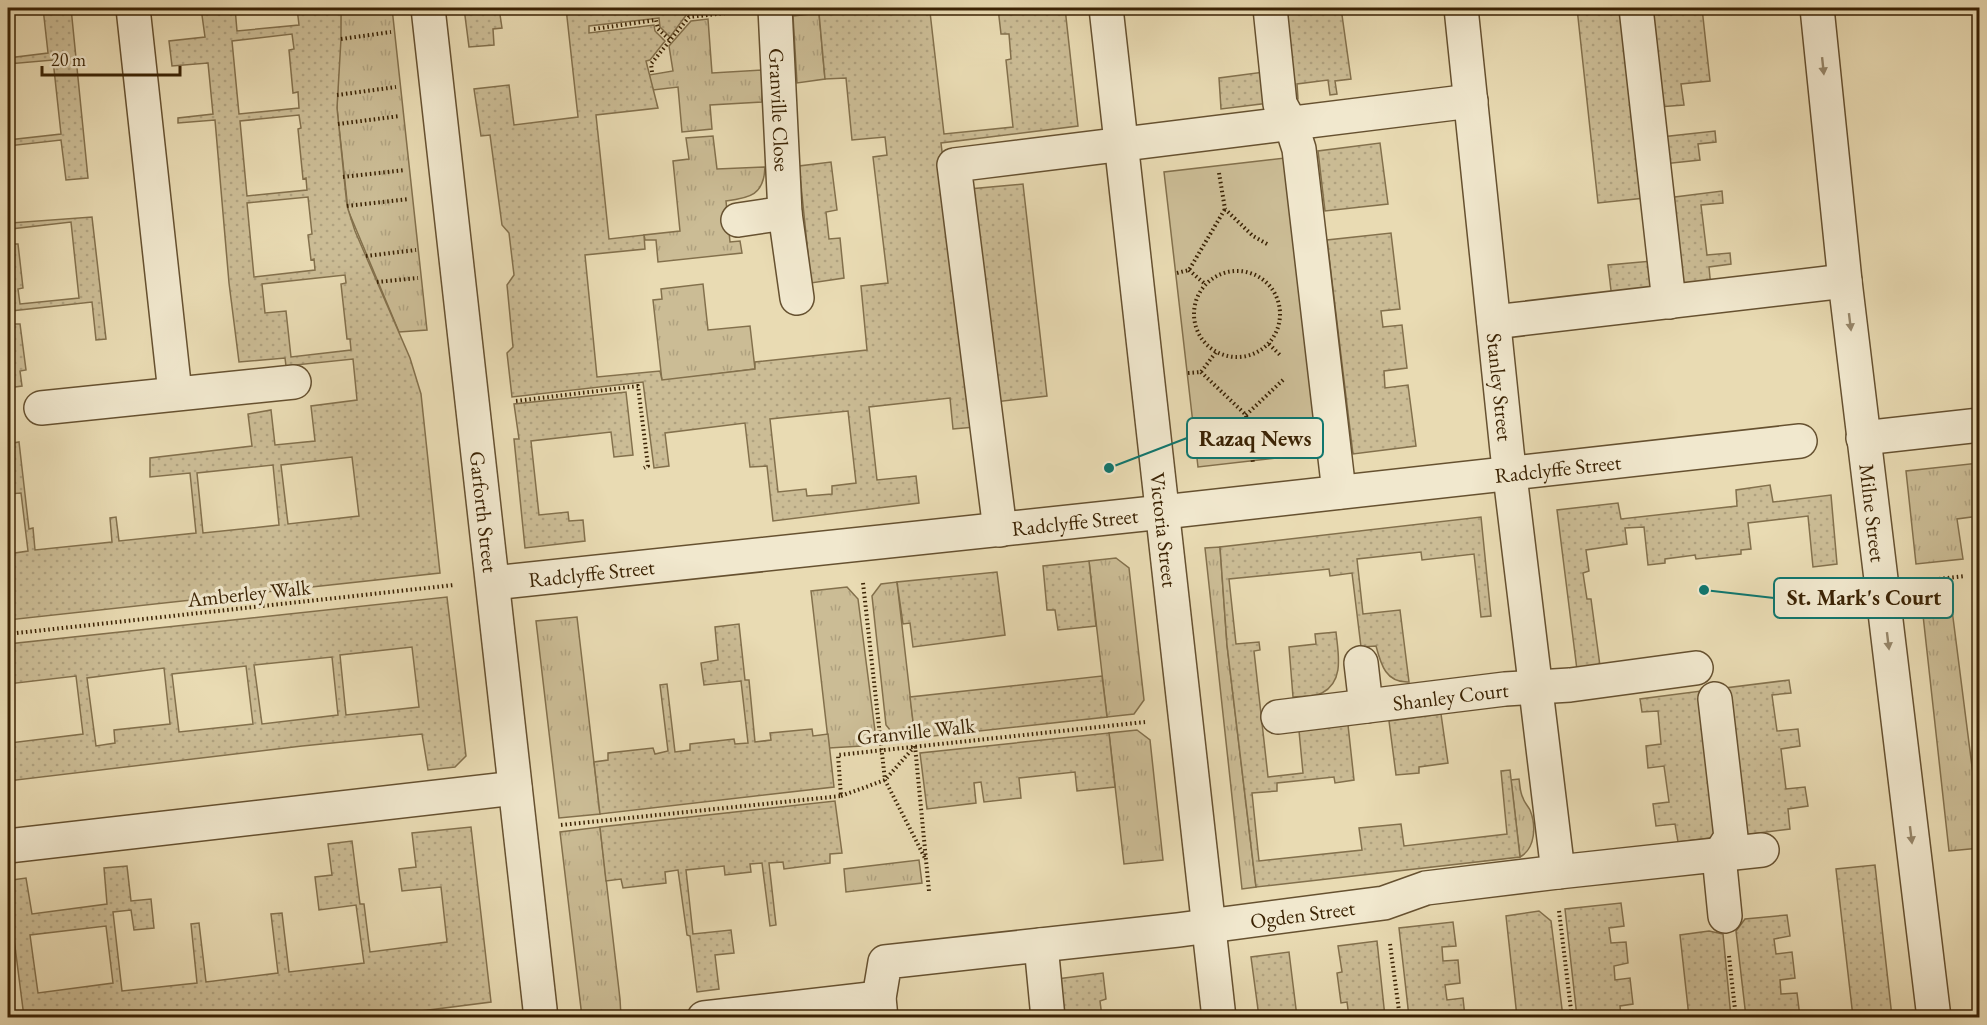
<svg xmlns="http://www.w3.org/2000/svg" width="1987" height="1025" font-family="'EB Garamond',serif">
<style>
.grass{fill:url(#grass-tufts);stroke:#83704c;stroke-width:1.5}
.park{fill:#cbbc95;stroke:#83704c;stroke-width:1.5}
.garden{fill:url(#garden-dots);stroke:#83704c;stroke-width:1.5;fill-rule:evenodd}
.lines{fill:none;stroke-linecap:round;stroke-linejoin:round}
.minor-casing{stroke:#665130;stroke-width:36}
.path{stroke:#3b2304;stroke-width:4;stroke-dasharray:1.5 3;stroke-linecap:butt}
.minor{stroke:#f1e8ce;stroke-width:33}
.oneway{fill:#968669}
.labels{text-anchor:middle;dominant-baseline:central;stroke-width:6;stroke-linejoin:round;paint-order:stroke}
.street-label{font-size:21px;fill:#3b2304;stroke:#f1e8ce}
.leader{fill:none;stroke:#0f766e;stroke-width:2}
.callout-dot{fill:#0f766e;stroke:#f1e8ce;stroke-width:2}
.callout{fill:#f1e8ce;stroke:#0f766e;stroke-width:2}
.callout-label{font-size:22px;text-anchor:middle;font-weight:bold;fill:#3b2304}
</style>
<defs>
<pattern id="grass-tufts" width="24" height="20" patternUnits="userSpaceOnUse" patternTransform="scale(1.5)"><rect width="24" height="20" fill="#cbbc95"/><path d="M3 7l-1-3M5 7V3M7 7l1-3M15 17l-1-3M17 17v-4M19 17l1-3" fill="none" stroke="#afa17f"/></pattern>
<pattern id="garden-dots" width="8" height="8" patternUnits="userSpaceOnUse" patternTransform="scale(1.5)"><rect width="8" height="8" fill="#cbbc95"/><path d="M2 2h.1M6 6h.1" fill="none" stroke="#afa17f" stroke-width="1.8" stroke-linecap="round"/></pattern>
</defs>
<rect width="100%" height="100%" fill="#e9dbb3"/>
<filter id="stains"><feTurbulence type="fractalNoise" baseFrequency=".00333" numOctaves="4"/><feColorMatrix values="0 0 0 0 .2 0 0 0 0 .09 0 0 0 0 .02 0 0 0 .5 -.17"/></filter>
<radialGradient id="worn" r=".72"><stop offset=".6" stop-color="#630" stop-opacity="0"/><stop offset="1" stop-color="#630" stop-opacity=".3"/></radialGradient>
<path class="grass" d="M341,8H392L427,330L399,332L348,210L337,108Z
M819,13L825,79L797,83L793,16Z
M708,19L712,73L762,70V102L710,105L712,129L682,132L678,87L653,90L649,75L673,71L669,46L691,21Z
M713,136L717,169L765,167C764,195 750,198 726,201L730,242L740,241L742,253L658,262L656,240H645L644,235L680,231L673,161L689,159L686,138Z
M703,284L708,330L750,326L755,369L662,381L653,300L662,299L661,289Z
M1979,463V516L1957,519L1963,559L1916,564L1906,471Z
M1220,547L1227,645L1256,887L1242,889L1205,548Z
M1116,558L1129,568L1144,700L1134,714L1107,717L1089,561Z
M897,582L915,738L898,740L886,725L872,596L881,584Z
M847,587L858,599L875,731L862,746L829,748L811,591Z
M1950,594L1976,798H1979L1980,848L1949,851L1921,597Z
M577,617L600,814L559,818L536,621Z
M1137,730L1150,740L1163,860L1124,864L1109,733Z
M1519,779C1520,785 1520,793 1523,798C1524,802 1528,806 1530,810C1536,825 1536,848 1520,857L1511,780Z
M600,827L620,999L621,1017H582L560,832Z
M919,860L922,883L846,892L844,869Z"/>
<path class="park" d="M1285,158L1319,453L1198,467L1164,172Z"/>
<path class="garden" d="M43,8H71L88,178L66,180L61,140L8,146V140L61,134L53,60L8,64V58L48,53Z
M201,8H235L237,31L299,25L297,8H341V39L337,108L347,206L355,231L410,358L421,394L440,573L8,620V554L28,551L21,493L8,494V444L19,442L29,529L33,528L35,550L112,542L110,518L116,517L119,541L196,533L190,473L150,477V458L252,446L248,414L271,410L275,445L315,441L311,406L357,400L353,359L286,366L285,358L239,362L229,283L215,120L178,123V118L213,114L208,63L172,66L169,41L205,37ZM292,34L294,49L289,50L293,93L298,92L299,108L239,114L232,41ZM299,115L301,128L298,129L303,179L306,178L307,190L247,196L240,121ZM308,197L312,234L308,235L311,260L314,259L315,270L254,277L247,203ZM345,275L346,283L341,284L347,339H350L351,350L291,357L286,311L265,313L262,284ZM352,457L359,516L288,524L281,465ZM273,465L279,525L203,533L197,473Z
M464,8H499L502,28L493,29L494,45L469,47Z
M566,8H746L687,14L670,37L660,27L659,18L589,26V33L654,25L655,31L665,41L650,60L646,61L658,108L596,115L609,239L644,235L645,249L585,255L597,377L660,371L662,380L755,369V362L867,350L861,286L888,283L873,157L887,155L885,137L852,140L846,78L825,79L819,13L844,10V8H963L930,12L944,134L1013,127L1006,60L1011,59L1009,34H1001L998,8H1065L1078,126L941,143L975,427L953,429L950,398L869,407L877,480L916,476L919,503L773,521L767,466L750,467L745,423L665,433L669,466L654,468L643,382L512,397L507,353L513,347L507,285L514,275L509,233L502,225L490,135L481,136L474,89L509,85L514,125L578,117ZM848,411L856,483L832,486V494L807,496L806,489L778,492L770,419Z
M1281,8H1341L1351,79L1335,81L1337,94L1330,95L1328,80L1297,84L1298,99L1293,100Z
M1577,8H1625L1645,198L1598,203Z
M1647,8H1702L1710,81L1681,84L1684,105L1658,107Z
M1264,72L1269,103L1221,109L1219,78Z
M1715,131L1716,142L1698,144L1700,160L1663,164L1661,137Z
M1380,143L1388,204L1325,211L1318,151Z
M8,162L13,209L9,210L11,223L92,217L106,339L96,340L92,302L11,311L12,324H20L26,370L20,371L22,386L8,388ZM71,222L79,298L20,304L18,289L23,288L18,244H13L11,229Z
M831,162L837,210L826,212L829,239L840,238L844,278L811,283L799,166Z
M1023,184L1047,396L995,402L969,189Z
M1722,191L1723,203L1701,205L1707,255L1730,253L1731,264L1709,267L1711,288L1679,292L1667,198Z
M1391,233L1400,309L1381,311L1383,327L1402,325L1407,368L1384,371L1385,388L1408,385L1416,446L1353,454L1327,240Z
M1652,261L1655,293L1612,299L1608,265Z
M626,392L633,455L614,457L611,432L531,441L539,515L568,512L569,521L583,520L585,541L525,548L514,439H519L514,404Z
M1770,485L1773,502L1831,495L1837,564L1813,567L1808,516L1748,523L1751,549L1741,550V554L1696,559L1695,555L1665,559V563L1648,565L1644,527L1625,528L1627,544L1586,550L1589,571L1583,573L1587,599H1591L1600,666L1577,670L1557,510L1618,503L1621,519L1737,506L1736,490Z
M1481,517L1491,616L1481,617L1474,554L1422,560L1421,552L1357,559L1363,614L1400,610L1409,682C1386,683 1381,665 1376,646L1361,647L1352,573L1330,576L1329,569L1229,579L1236,644L1259,642L1260,650L1254,651L1268,777L1303,773L1299,731L1348,725L1354,780L1335,783L1334,777L1277,783V791L1252,793L1259,861L1362,850L1359,828L1401,824L1404,846L1507,834L1501,771L1510,770L1520,857L1256,887L1227,645L1220,547Z
M1089,561L1096,626L1058,630L1055,610H1047L1043,566Z
M997,572L1005,635L913,647L910,623L903,624L897,582Z
M447,597L466,756L455,767L428,770L422,734L302,746L8,781V728L10,743L83,734L76,676L8,684V644ZM412,647L419,707L346,715L340,655ZM332,657L338,715L262,724L254,665ZM246,666L253,724L179,732L172,674ZM164,668L170,724L114,730L115,743L96,746L87,678Z
M739,624L745,680H749L755,742L771,740L770,733L812,729L813,736L828,734L834,787L600,814L594,762L608,760V753L653,748L655,754L668,751L660,685L667,684L675,752L690,750V744L734,739L735,744L748,743L741,681L704,685L701,663L718,660L715,627Z
M1336,632C1338,653 1345,681 1322,693C1314,697 1302,696 1293,697L1289,647L1316,644L1315,634Z
M1102,676L1107,717L915,738L910,697Z
M1789,680L1791,693L1772,695L1777,731L1798,729L1800,746L1781,749L1786,789L1805,787L1808,806L1788,809L1790,829L1743,835L1725,688Z
M1701,691L1718,837L1678,842L1675,824L1656,826L1653,804L1669,802L1664,766L1648,768L1646,746L1661,744L1658,711L1642,712L1640,699Z
M1441,714L1448,763L1419,767V773L1396,775L1389,721Z
M1109,733L1115,787L1077,791L1075,772L1019,778L1021,798L984,802L981,782L974,783L976,803L927,809L920,753Z
M835,801L842,853L830,854V863L784,869L783,862L769,863L776,925L770,926L762,863L750,864L751,872L725,875L724,866L686,870L693,934L731,930L734,953L715,955L719,989L697,992L690,936L687,935L678,870L665,872L666,883L623,888L621,879L606,881L600,827Z
M471,827L491,1002L366,1018L24,1017L8,892V884L12,880L26,878L32,914L107,904L104,868L127,866L131,901L151,899L154,928L134,930L131,910L113,912L122,991L197,983L191,924L199,923L206,982L278,973L271,914L282,913L289,972L364,963L356,905L319,910L315,877L332,875L328,844L352,841L360,904H364L370,952L447,942L441,887L402,891L399,869L416,867L412,833ZM106,926L113,983L38,993L30,935Z
M1875,865L1892,1017H1853L1836,869Z
M1621,903L1624,926L1609,928L1611,943L1626,942L1628,963L1614,966L1615,980L1630,978L1633,1004L1620,1006L1621,1017H1577L1565,909Z
M1539,911L1551,921L1563,1017H1517L1506,916Z
M1787,915L1790,936L1774,939L1776,954L1792,952L1795,978L1780,980L1781,994L1797,993L1800,1017H1746L1736,931L1745,919Z
M1453,922L1456,946L1442,947L1443,961L1458,960L1460,983L1445,985L1447,1000L1463,998L1465,1017H1409L1399,928Z
M1709,931L1723,934L1731,1017H1689L1680,935Z
M1377,941L1385,1017H1349L1347,1002L1341,1003L1337,973L1342,972L1338,946Z
M1289,952L1297,1017H1259L1251,957Z
M1103,973L1106,999L1100,1001L1102,1017H1063L1057,979Z"/>
<g class="lines">
<defs>
<g id="minor">
<path d="M133,8L175,393"/>
<path id="s1" d="M428,8L541,1018"/>
<path id="s2" d="M775,8L785,213L797,298"/>
<path id="s3" d="M1106,8L1219,1018"/>
<path d="M1270,8L1280,104L1291,124L1299,149L1339,492"/>
<path id="s4" d="M1461,8L1507,451L1558,872"/>
<path d="M1636,8L1669,302"/>
<path id="s5" d="M1817,8L1845,281L1934,1018"/>
<path d="M738,220L785,213"/>
<path d="M1494,322L1845,281"/>
<path d="M41,408L294,382"/>
<path d="M1863,438L1980,425"/>
<path d="M1000,530L954,165L1471,101"/>
<path id="s6" d="M493,583L1163,512L1800,441"/>
<path d="M1361,663L1366,706"/>
<path d="M1715,699L1731,837L1719,856L1725,916"/>
<path id="s7" d="M1278,717L1505,689L1570,685L1696,668"/>
<path d="M8,846L515,788"/>
<path d="M1041,945L1048,1018"/>
<path d="M704,1018L879,998"/>
<path id="s8" d="M881,1018L879,998L885,962L1178,930L1384,903L1426,888L1558,872L1762,850"/>
</g>
</defs>
<use href="#minor" class="minor-casing"/>
<path class="path" d="M341,11L370,8
M594,29L656,20L658,29L670,40
M341,39L391,32
M652,72L651,64L689,17L735,12
M337,95L396,87
M338,124L400,116
M1219,173L1225,209L1253,236L1269,245
M343,177L405,170
M347,206L409,199
M366,256L416,250
M1189,270L1205,284
M1194 314a43 43 0 1 1 86 0a43 43 0 1 1-86 0Z
M1177,273L1189,270L1225,209
M377,282L418,278
M1269,344L1281,356
M1201,372L1246,415L1253,463
M1188,373L1201,372L1216,352
M516,401L638,386L648,466L644,468
M1246,415L1284,379
M1921,581L1965,576
M863,583L885,780L926,860
M8,634L454,585
M915,746L929,891
M841,796L885,780L914,747
M561,825L841,796L838,755L1145,722
M1559,911L1572,1018
M1390,944L1400,1018
M1729,956L1736,1018
M8,997L10,1018
M472,1018L501,1014"/>
<use href="#minor" class="minor"/>
</g>
<defs><path id="oneway-solid" d="M-6-.8H1V-3.2L6.5 0L1 3.2V.8H-6Z" transform="scale(1.5)"/></defs>
<g class="oneway">
<use href="#oneway-solid" transform="translate(1823 66) rotate(84)"/>
<use href="#oneway-solid" transform="translate(1850 322) rotate(83)"/>
<use href="#oneway-solid" transform="translate(1888 641) rotate(83)"/>
<use href="#oneway-solid" transform="translate(1911 835) rotate(83)"/>
</g>
<g class="labels">
<g class="street-label">
<text stroke="none"><textPath href="#s2" startOffset="102">Granville Close</textPath></text>
<text stroke="none"><textPath href="#s4" startOffset="381">Stanley Street</textPath></text>
<text stroke="none"><textPath href="#s6" startOffset="1071">Radclyffe Street</textPath></text>
<text stroke="none"><textPath href="#s1" startOffset="507">Garforth Street</textPath></text>
<text stroke="none"><textPath href="#s5" startOffset="508">Milne Street</textPath></text>
<text stroke="none"><textPath href="#s6" startOffset="585">Radclyffe Street</textPath></text>
<text stroke="none"><textPath href="#s3" startOffset="525">Victoria Street</textPath></text>
<text stroke="none"><textPath href="#s6" startOffset="99">Radclyffe Street</textPath></text>
<text transform="translate(249 593) rotate(-6)">Amberley Walk</text>
<text stroke="none"><textPath href="#s7" startOffset="174">Shanley Court</textPath></text>
<text transform="translate(916 731) rotate(-6)">Granville Walk</text>
<text stroke="none"><textPath href="#s8" startOffset="477">Ogden Street</textPath></text>
</g>
</g>
<path class="leader" d="M1109 468L1187 438M1704 590L1774 598"/>
<g class="callout-dot">
<circle cx="1109" cy="468" r="6"/>
<circle cx="1704" cy="590" r="6"/>
</g>
<g class="callout">
<rect x="1187" y="418" width="136" height="40" rx="6"/>
<rect x="1774" y="578" width="179" height="40" rx="6"/>
</g>
<g class="callout-label">
<text x="1255" y="446">Razaq News</text>
<text x="1864" y="605">St. Mark's Court</text>
</g>
<rect width="1987" height="1025" fill="none" stroke="#e9dbb3" stroke-width="30"/>
<rect x="9" y="9" width="1969" height="1007" fill="none" stroke="#3b2304" stroke-width="3"/>
<rect x="15" y="15" width="1957" height="995" fill="none" stroke="#3b2304" stroke-width="1.5"/>
<path d="M42 66v9h138v-9" fill="none" stroke="#3b2304" stroke-width="3"/>
<text x="51" y="66" font-size="18" fill="#3b2304" stroke="#f1e8ce" stroke-width="4.5" paint-order="stroke">20 m</text>
<rect width="100%" height="100%" filter="url(#stains)"/>
<rect width="100%" height="100%" fill="url(#worn)"/>
</svg>
